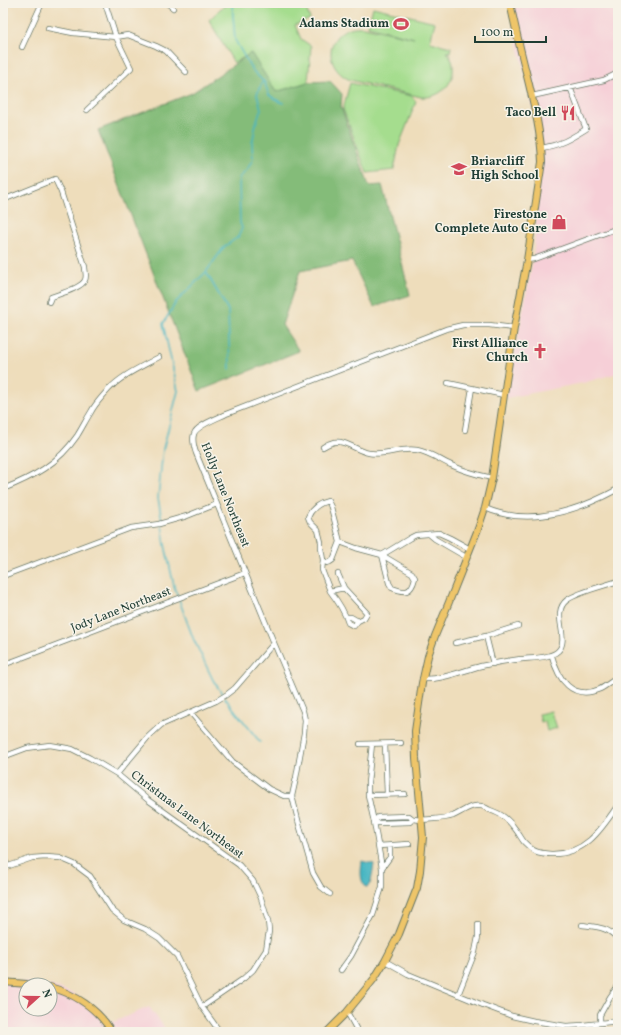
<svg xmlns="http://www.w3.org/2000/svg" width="621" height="1035" font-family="Vollkorn,serif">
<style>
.built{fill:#f6cfd7}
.green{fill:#a5dd8e;stroke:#628d61}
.forest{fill:#84bc79;stroke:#527c56}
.water{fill:#47b6c2;stroke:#337a7b}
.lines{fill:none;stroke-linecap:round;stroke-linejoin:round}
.stream{stroke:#47b6c2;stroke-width:1.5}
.minor-casing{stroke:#677563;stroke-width:6}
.major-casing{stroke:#677563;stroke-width:8}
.minor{stroke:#fff;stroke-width:4.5}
.major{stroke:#eec569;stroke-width:6}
.labels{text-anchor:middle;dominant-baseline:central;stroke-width:3;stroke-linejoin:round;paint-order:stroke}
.poi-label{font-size:12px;font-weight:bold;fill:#1f3d34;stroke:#f7f3e8;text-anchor:end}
.street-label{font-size:12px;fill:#1f3d34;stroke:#f7f3e8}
</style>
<rect width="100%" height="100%" fill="#f7f3e8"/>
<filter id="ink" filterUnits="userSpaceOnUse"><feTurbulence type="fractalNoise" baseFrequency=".025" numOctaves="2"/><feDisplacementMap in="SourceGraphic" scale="8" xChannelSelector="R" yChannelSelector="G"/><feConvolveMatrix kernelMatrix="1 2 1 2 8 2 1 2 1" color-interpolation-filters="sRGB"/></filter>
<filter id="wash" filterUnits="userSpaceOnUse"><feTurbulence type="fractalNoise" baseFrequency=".012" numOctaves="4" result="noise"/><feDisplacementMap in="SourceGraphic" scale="16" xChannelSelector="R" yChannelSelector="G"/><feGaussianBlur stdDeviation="0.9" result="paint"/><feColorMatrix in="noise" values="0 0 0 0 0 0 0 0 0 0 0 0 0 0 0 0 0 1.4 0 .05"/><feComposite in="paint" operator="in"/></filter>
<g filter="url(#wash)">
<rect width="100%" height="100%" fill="#edb"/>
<path class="built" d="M508,3H618V373L583,383L506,398L533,260L541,156L536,121Z
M3,981H14L50,985H26V1009H50V985L74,994L99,1009L111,1023L149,1007L168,1032H3Z"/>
<path class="green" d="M229,3H304L310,19L295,25L301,39L311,46L308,82L276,92L251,53L234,63L209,20L220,9Z
M373,7L435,22L430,42L451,47L450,52H447C450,56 453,61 453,66C455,84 439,99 421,97L350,80C318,65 329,23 364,27L414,38L368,26Z
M350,83L412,96L416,102L399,145L394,170L367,173L343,109Z
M551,711L553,719H554L557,728L547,731L545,721L541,722L539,714Z"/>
<path class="forest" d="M251,53L276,92L308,82L330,81L342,94L341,107L369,186L382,185L410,295L374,307L352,261L300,271L282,325L299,351L199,391L98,130L192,93Z"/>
<path class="water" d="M362,861L374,864L371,882L367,888C359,881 361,871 362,861Z"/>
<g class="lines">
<path class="stream" d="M264,81L269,95L280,102L284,103
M206,272L228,310L230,369
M162,521L158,498L163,449L178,391L163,324L176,302L206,272L224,247L238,237L242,228L240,223L239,178L247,170L253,159L252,144L256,123L261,109L257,94L263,81L252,70L235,40L232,3
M162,525L165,545L174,586L193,638L213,680L223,695
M225,698L260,742"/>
</g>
</g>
<g filter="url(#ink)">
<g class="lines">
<defs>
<path id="minor" d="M167,3L173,8
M48,28L73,33L116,37L128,35L156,46L166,51L186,72
M22,47L42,3
M532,96L604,80L618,73
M87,110L131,68L116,37L105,3
M542,148C560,145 570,139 586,129L570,87
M3,200L55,179L61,192L85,267C85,271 87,276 85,280C82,288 59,294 51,297L49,302
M527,260L534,259L618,228
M448,383L504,395
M465,430L472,388
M323,447C326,445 330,443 334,442C346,440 357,451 369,453C385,456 401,447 417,450C429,452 440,460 451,465C464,471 478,475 492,478
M3,489C33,477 58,464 77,436C82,428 86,420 91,412C95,404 102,397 108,390C122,375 141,367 159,357
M485,508C529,527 578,511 618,489
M429,534L435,539L466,557
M340,542L356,548L382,555L410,538L416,535L439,533L450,538L470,549
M382,555L412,573L415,578C411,594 405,593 392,588L389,583Z
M323,560L327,563L330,562L333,560L340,542L331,507L328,501C319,503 312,508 308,517L310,522L318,530L321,542V548L323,560L322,570L330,591L344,588L367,613L364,618L358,621L351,617H347
M338,574L344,588
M3,576L131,528L159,524L187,516L217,504
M330,591C337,600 345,613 348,623L354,626L358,621
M486,636L493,664
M455,643L486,636L518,626
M552,656C558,679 572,701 600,689C606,686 612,681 618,677
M3,665L245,573
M422,679C443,680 461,671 481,666C495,663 509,660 523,659C533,658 551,658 558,651C571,639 550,613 567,600C578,592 604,586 618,581
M190,712L233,762L269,789L284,796H292
M360,744L401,743
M385,744L387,794
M3,757L27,748L50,745L72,749L90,758L117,774L148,800L239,865L253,881L261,898L268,921L269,931L266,950L253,970L243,979L202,1007
M117,774L148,737L161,725L216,701L226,695L235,688L274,643
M368,795L405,794
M374,822L378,817L409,816C411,817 412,819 414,819C421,821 447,818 453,816C462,812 471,804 481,806C484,806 487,809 490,810C502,814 508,819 516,830C519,834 521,838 524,842C534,852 537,853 551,854C585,855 601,830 618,805
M374,822L378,823L410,822L413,819
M379,846L409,844
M3,857L8,866
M3,868L32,858L46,857L60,858L74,864L90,876L112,910L124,920L145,929L159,938L177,956L202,1007L220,1032
M382,868L390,857V846
M330,894L321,887L313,873L299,824L292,796L296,778L304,733L305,720L303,711L274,643L196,453C194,447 192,440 194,434C196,426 218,418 226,414L446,329L463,325H489L514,328
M582,925C597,927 608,927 618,939
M385,961L408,974L483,1005L512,1016L534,1021L566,1026L583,1025L618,1021
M341,970L351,956L373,915L382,887V868L374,822L368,795V783L372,744
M458,995L475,952L478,937V924
M347,1012L358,1032
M600,1023V1015L610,997L618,986"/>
<path id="major" d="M3,982L39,985
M50,987C75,994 98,1009 112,1032
M327,1032L347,1012L374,979L385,961L399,934L417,888L420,871L423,837L416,758L415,731L422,683L428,656L435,636L449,602L478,529L485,508L492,478L504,395L514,328L527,260L542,162C541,131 533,101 526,72C520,49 515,26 510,3"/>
</defs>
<use href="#minor" class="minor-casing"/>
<use href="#major" class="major-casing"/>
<use href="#minor" class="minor"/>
<use href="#major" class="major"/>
</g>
</g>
<defs>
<symbol id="stadium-bare" viewBox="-9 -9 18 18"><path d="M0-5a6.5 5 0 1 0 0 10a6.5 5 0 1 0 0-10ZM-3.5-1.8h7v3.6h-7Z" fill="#d1495b" stroke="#f7f3e8" stroke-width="2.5" paint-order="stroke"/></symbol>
<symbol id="restaurant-bare" viewBox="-9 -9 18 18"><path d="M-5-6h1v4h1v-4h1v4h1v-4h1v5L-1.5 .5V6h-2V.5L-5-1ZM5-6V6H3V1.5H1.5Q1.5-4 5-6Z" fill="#d1495b" stroke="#f7f3e8" stroke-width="2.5" paint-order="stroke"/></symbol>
<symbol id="school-bare" viewBox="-9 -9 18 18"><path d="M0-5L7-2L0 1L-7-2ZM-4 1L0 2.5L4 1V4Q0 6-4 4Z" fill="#d1495b" stroke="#f7f3e8" stroke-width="2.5" paint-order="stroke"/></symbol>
<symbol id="shop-bare" viewBox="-9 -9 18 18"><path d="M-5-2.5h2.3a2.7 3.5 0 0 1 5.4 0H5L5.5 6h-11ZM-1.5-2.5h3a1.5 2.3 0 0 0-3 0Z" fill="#d1495b" stroke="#f7f3e8" stroke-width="2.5" paint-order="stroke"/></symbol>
<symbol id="church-bare" viewBox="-9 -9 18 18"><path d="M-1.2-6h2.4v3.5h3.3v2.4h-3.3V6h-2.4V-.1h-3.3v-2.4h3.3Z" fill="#d1495b" stroke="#f7f3e8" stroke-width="2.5" paint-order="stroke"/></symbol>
</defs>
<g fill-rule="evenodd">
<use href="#stadium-bare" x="390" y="13" width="22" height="22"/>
<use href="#restaurant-bare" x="557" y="102" width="22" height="22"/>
<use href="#school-bare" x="448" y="158" width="22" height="22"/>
<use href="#shop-bare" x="548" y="211" width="22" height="22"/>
<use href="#church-bare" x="529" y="340" width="22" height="22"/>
</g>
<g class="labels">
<g class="poi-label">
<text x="389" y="24">Adams Stadium</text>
<text x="556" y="113">Taco Bell</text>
<text x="471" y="162" text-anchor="start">Briarcliff<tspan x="471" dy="14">High School</tspan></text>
<text x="547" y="215">Firestone<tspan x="547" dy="14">Complete Auto Care</tspan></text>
<text x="528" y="344">First Alliance<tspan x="528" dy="14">Church</tspan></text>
</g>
<g class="street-label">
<text transform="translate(225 495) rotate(68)">Holly Lane Northeast</text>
<text transform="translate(121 610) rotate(-21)">Jody Lane Northeast</text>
<text transform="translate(187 815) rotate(37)">Christmas Lane Northeast</text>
</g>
</g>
<rect width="621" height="1035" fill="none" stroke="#f7f3e8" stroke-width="16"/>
<g transform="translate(38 997) rotate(69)"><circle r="19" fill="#f7f3e8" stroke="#a1aaa0"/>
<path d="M0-3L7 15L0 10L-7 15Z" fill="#d1495b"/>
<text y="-6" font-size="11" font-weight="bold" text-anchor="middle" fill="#1f3d34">N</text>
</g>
<path d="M475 36v6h71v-6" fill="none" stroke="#1f3d34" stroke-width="2"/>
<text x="481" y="36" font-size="12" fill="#1f3d34" stroke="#f7f3e8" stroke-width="3" paint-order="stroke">100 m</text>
</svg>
